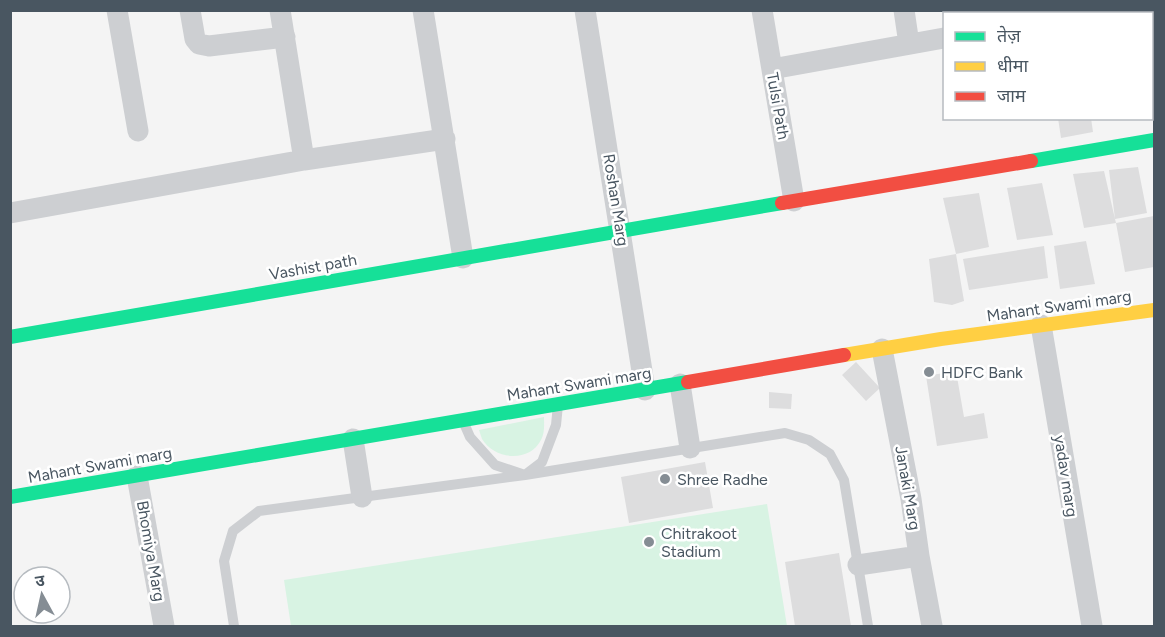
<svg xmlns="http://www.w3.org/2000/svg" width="1165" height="637" font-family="Figtree,'Noto Sans Devanagari',sans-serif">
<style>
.green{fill:#d8f3e3}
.building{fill:#ddddde}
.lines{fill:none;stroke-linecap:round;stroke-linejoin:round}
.lane{stroke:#cdcfd2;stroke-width:10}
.street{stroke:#cdcfd2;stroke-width:21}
.fast{stroke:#16e098;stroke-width:14}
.slow{stroke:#ffcf43;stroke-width:14}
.jam{stroke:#f24e42;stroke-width:14}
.poi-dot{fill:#858d94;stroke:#fff;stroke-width:2}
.labels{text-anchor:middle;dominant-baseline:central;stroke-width:5;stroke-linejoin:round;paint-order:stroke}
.street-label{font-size:16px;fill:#495661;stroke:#fff}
.poi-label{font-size:16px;fill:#495661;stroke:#fff;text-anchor:start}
</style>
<rect width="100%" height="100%" fill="#f4f4f4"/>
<path class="green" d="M544,417C544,424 545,433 541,440C529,463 495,460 482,439C481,436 480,433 479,430Z
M767,504L787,626H291L284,580Z"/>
<path class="building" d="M1152,15H1154V72L1153,73L1152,62Z
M1058,118H1091L1093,132L1061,138Z
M1138,167L1147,213L1115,219L1116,223L1154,216V267L1125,272L1116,223L1084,228L1073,174L1104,171L1115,219L1109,170Z
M1042,183L1053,235L1017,240L1007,188Z
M979,193L989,247L956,254L943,198Z
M1086,241L1095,284L1060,289L1054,246Z
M1044,246L1048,278L969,290L963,259Z
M956,254L964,301L952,305L934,302L929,259Z
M856,362L880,388L866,401L842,375Z
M956,371L964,417L984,413L988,438L937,446L926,376Z
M769,392L792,394L791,409L769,408Z
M705,462L713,508L629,523L621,477Z
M839,553L851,626H795L785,562Z"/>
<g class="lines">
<path class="lane" d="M463,421L470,437L495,465L525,475L542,462L556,425L558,405
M234,626L224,561L233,531L259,511L525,475L785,433L809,440L830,454L844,480L868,626"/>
<path class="street" d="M117,10L138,131
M190,10L195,39L199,44L209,46L285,37
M280,10L304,160
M423,10L463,258
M585,10L645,390
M762,10L794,201
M904,10L909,44
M1023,10V14
M1089,14L1108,10
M772,69L944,38
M10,213L304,160L445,139
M1041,325L1092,626
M882,349L911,499L919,556L932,626
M680,384L690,448
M353,439L362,497
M137,476L164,626
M858,565L919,556"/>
<path class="fast" d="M1031,161L1154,140
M10,337L782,203
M10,497L688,382"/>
<path class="slow" d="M844,355L941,339L1154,310"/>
<path class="jam" d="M782,203L1031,161
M688,382L844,355"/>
</g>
<g class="poi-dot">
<circle cx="929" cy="372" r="6"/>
<circle cx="665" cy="479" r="6"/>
<circle cx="649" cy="542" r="6"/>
</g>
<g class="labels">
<g class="street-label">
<text transform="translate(778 106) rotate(80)">Tulsi Path</text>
<text transform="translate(616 200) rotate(81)">Roshan Marg</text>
<text transform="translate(313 267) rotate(-10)">Vashist path</text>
<text transform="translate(1059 306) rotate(-8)">Mahant Swami marg</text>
<text transform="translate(579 384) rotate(-9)">Mahant Swami marg</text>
<text transform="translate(100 465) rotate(-10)">Mahant Swami marg</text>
<text transform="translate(1066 476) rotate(81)">yadav marg</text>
<text transform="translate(908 488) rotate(80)">Janaki Marg</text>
<text transform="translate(151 551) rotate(80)">Bhomiya Marg</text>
</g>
<g class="poi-label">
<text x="941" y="372">HDFC Bank</text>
<text x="677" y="479">Shree Radhe</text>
<text x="661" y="533">Chitrakoot<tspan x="661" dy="18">Stadium</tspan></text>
</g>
</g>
<rect width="1165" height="637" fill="none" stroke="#495661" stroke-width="24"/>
<rect x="943" y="12" width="210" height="108" fill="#ffffff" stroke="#b6bbc0" stroke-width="1.5"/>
<rect x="955" y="32" width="30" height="9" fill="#16e098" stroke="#b6bbc0" stroke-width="1.5"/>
<text x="997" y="42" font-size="18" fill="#495661">तेज़</text>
<rect x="955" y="62" width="30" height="9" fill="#ffcf43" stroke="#b6bbc0" stroke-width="1.5"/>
<text x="997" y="72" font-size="18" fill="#495661">धीमा</text>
<rect x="955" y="92" width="30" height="9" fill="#f24e42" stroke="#b6bbc0" stroke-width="1.5"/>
<text x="997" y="102" font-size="18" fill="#495661">जाम</text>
<g transform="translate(42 595) rotate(352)"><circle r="28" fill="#ffffff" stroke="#b6bbc0" stroke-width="1.5"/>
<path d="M0-4.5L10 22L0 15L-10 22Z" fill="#858d94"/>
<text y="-9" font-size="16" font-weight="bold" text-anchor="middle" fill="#495661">उ</text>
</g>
</svg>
